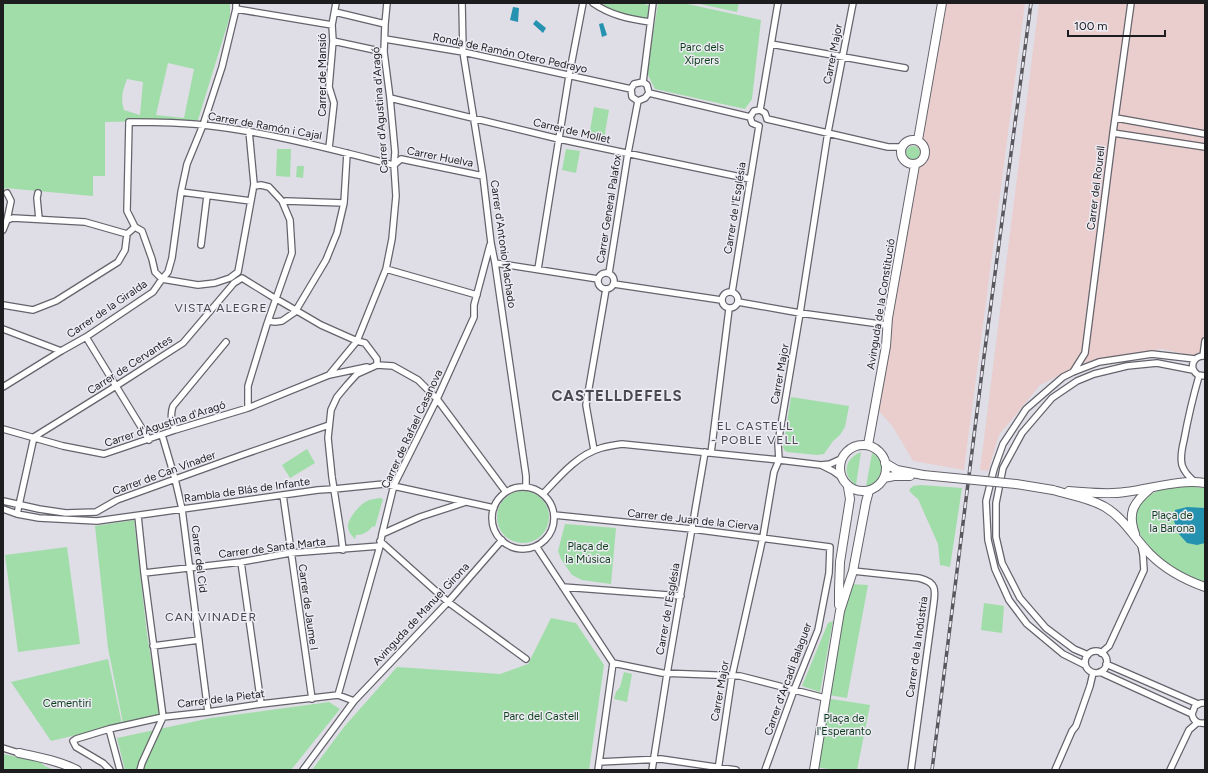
<svg xmlns="http://www.w3.org/2000/svg" width="1208" height="773" font-family="Figtree,sans-serif">
<style>
.industrial{fill:#e9cecd}
.green{fill:#a1dda9;fill-rule:evenodd}
.water{fill:#2592af}
.lines{fill:none;stroke-linecap:round;stroke-linejoin:round}
.street-casing{stroke:#65636b;stroke-width:8}
.secondary-casing{stroke:#65636b;stroke-width:10}
.street{stroke:#fff;stroke-width:5.5}
.secondary{stroke:#fff;stroke-width:8}
.rail-casing{stroke:#59575c;stroke-width:3.5}
.rail{stroke:#edebf3;stroke-width:2;stroke-dasharray:6;stroke-linecap:butt}
.secondary-bridge-casing{stroke:#65636b;stroke-width:10;stroke-linecap:butt}
.secondary-bridge{stroke:#fff;stroke-width:8}
.labels{text-anchor:middle;dominant-baseline:central;stroke-width:3;stroke-linejoin:round;paint-order:stroke}
.park-label{font-size:11px;fill:#0d3d1a;stroke:#edebf3}
.street-label{font-size:11px;fill:#1d1c1f;stroke:#edebf3}
.neighbourhood-label{font-size:12px;letter-spacing:1px;fill:#4a4950;stroke:#edebf3}
.district-label{font-size:15px;font-weight:bold;letter-spacing:1px;fill:#4a4950;stroke:#edebf3}
</style>
<rect width="100%" height="100%" fill="#dfdde6"/>
<path class="industrial" d="M939,3H1025L964,470L913,461L893,427L875,406Z
M1039,3H1205V358L1161,349L1086,362L1040,385L999,435L988,471L980,470Z"/>
<path class="green" d="M3,3H230V16L198,120L105,122V176H93V196L5,188L3,204ZM168,63L194,69L184,118L156,115ZM127,79L143,82L140,115L124,110C120,98 123,90 127,79Z
M601,3H642L650,6L648,20C633,16 612,12 601,3Z
M658,3H683L761,20L752,99L745,109L655,89L647,73Z
M695,3H739L737,12Z
M594,107L609,110L604,139L589,136Z
M906 153a7 7 0 1 1 14 0a7 7 0 1 1-14 0Z
M277,149H291L290,177L276,176Z
M566,149L580,151L576,173L562,170Z
M297,166H304L303,178L296,177Z
M791,397L849,406L845,427L840,435L833,441L824,454L817,455L787,452L784,450L783,447Z
M307,449L315,463L290,478L282,465Z
M861,452L856,485C841,475 845,458 861,452Z
M872,453C889,463 884,482 866,487Z
M921,485L962,488L950,567L940,565L938,544L918,499L912,494L909,490L913,486Z
M1178,487H1194L1205,488V582C1195,578 1184,574 1174,568C1156,556 1121,525 1142,502C1147,497 1155,491 1163,489C1167,487 1173,488 1178,487Z
M497 517a26 26 0 1 1 52 0a26 26 0 1 1-52 0Z
M380,498L383,499L375,527L373,526C368,532 363,535 356,535L355,539C352,536 349,533 348,528C347,519 359,505 367,501C371,499 375,499 380,498Z
M134,520L147,634L160,715L123,723L108,648L95,526Z
M565,524L616,528L611,584L582,580L572,575L561,559L558,551Z
M67,547L80,644L18,652L5,555Z
M847,584L868,585L847,698L829,695Z
M984,603L1004,606L1002,633L981,630Z
M551,618L576,623L604,665L589,770H312L344,727L397,667L500,674L528,664Z
M833,621L820,692L802,686L828,623Z
M108,659L122,724L51,741L11,682Z
M624,672L632,674L627,702L614,699L616,692L620,687Z
M825,698L870,705L857,770H836L814,767Z
M329,702L340,709L291,770H125L117,738L211,718Z
M3,754L40,762L45,766L54,770H3Z"/>
<path class="water" d="M513,7L519,8L518,22L510,20Z
M536,20L546,28L543,33L533,24Z
M603,23L607,35L602,37L599,24Z
M1187,507L1205,508V543L1197,545L1187,543L1178,533L1174,521L1175,510Z"/>
<g class="lines">
<defs>
<path id="street" d="M462,3L463,52L483,176L491,243L495,263L526,476V487
M593,3C610,15 629,19 650,22
M236,9L332,25
M335,12L385,24
M385,39L463,52L631,89
M333,41L384,52
M771,44L905,68
M643,82L653,3
M643,82L634,84L631,89L632,97L638,101L645,98L649,93
M643,82L647,85L649,93
M649,93L750,117
M390,98L559,139L750,179
M760,110L778,3
M1116,118L1205,134
M767,119L888,147H901
M759,126L752,123L750,117L754,111L760,110L765,113L767,119
M249,131L254,184L238,272L230,278L215,283L198,285L162,279L155,272L152,259L142,231L135,227L127,211L129,122C154,122 178,122 203,125C268,132 331,149 394,165
M1113,133L1205,147
M329,148L334,103L329,87L333,41L332,25L336,3
M394,165L401,159L483,176
M181,192L251,201
M38,193L37,198L39,219
M286,201L344,203
M7,220L13,218L85,222L127,234L135,227
M3,230L7,220L11,201L7,193
M201,245L207,196
M495,263L598,279
M386,269L477,295
M538,269L569,76L583,3
M598 281a8 8 0 1 1 16 0a8 8 0 1 1-16 0Z
M609,273L628,153L638,101
M614,284L721,300
M722 300a8 8 0 1 1 16 0a8 8 0 1 1-16 0Z
M732,292L759,126
M280,301L321,325L357,341L365,343L377,359V365
M738,302L800,313L887,325
M3,305L33,310L56,301L118,262L125,250L127,234
M268,321L275,322L282,321L295,312L326,260L337,233L344,203L347,153
M3,329L61,351
M86,337L149,440
M1203,356L1205,341
M1205,356C1193,355 1188,368 1198,375L1205,376
M1073,372L1085,353L1113,133L1131,3
M329,375L357,341L386,269L392,239L396,196L394,165L395,152L390,98L384,52L385,24L387,3
M3,387L61,351L86,337L153,292L162,279L168,272L172,258L181,192L187,164L203,125L222,67L236,9V3
M248,408V386L267,324L292,253L290,220L282,201L269,187L261,185L254,186
M3,429L63,446L104,454L175,430L248,408L329,375L367,367
M175,430C171,422 170,415 173,406L226,342
M162,435L175,479L182,509L208,712
M594,450L586,405L606,289
M711,453L729,309
M821,465L830,464L841,459
M1195,482C1189,477 1184,472 1182,465C1180,457 1182,448 1184,440C1188,418 1193,397 1199,376
M492 518a31 31 0 1 1 62 0a31 31 0 1 1-62 0Z
M543,494C559,477 577,455 601,448C608,446 615,445 622,444L779,460L821,465L833,471L840,476
M283,495L312,699
M3,501L39,509L66,513L96,512L117,500L242,455L329,425
M3,509L17,514L39,518L97,521L318,490L334,489L384,484L494,508
M17,514L34,437L116,386L183,343L234,283L242,278L276,299
M554,515L692,529L830,547L829,573L818,630L794,690L765,770
M138,516L144,573L163,717L142,763L140,770
M382,534L420,517L466,502
M380,541L448,602L526,659
M536,546L613,663
M343,550L341,534L332,477L328,438L331,410L337,397L347,385L357,374L377,365L393,366L418,380L437,399L506,492
M241,562L261,704
M853,571L919,578C939,583 935,592 933,609L911,770
M144,573L241,562L290,553L380,546
M563,587L681,596
M153,646L199,640
M1085 662a11 11 0 1 1 22 0a11 11 0 1 1-22 0Z
M1101,653L1109,646L1144,570L1143,555L1141,545
M1088,655L1074,649L1046,628L1020,598L1002,563L996,537V503L1003,468L1022,433L1052,398L1077,381L1094,374L1127,366L1157,363L1193,370
M613,663L662,673L740,676L825,698
M1106,664L1198,704
M1085,665L1063,654L1027,624L1009,600L995,569L988,540L986,501L994,469L1003,444L1026,409L1063,377L1073,372L1099,362L1152,354L1195,359
M1100,672L1192,714
M338,695L380,546L382,534L394,485L437,399L474,317V305L490,245
M1205,703H1201L1195,706L1192,714C1193,721 1198,724 1205,723
M109,729L163,717L208,712L261,704L338,695L354,701
M3,748L19,753
M599,762L661,759L736,770
M110,770L103,763L76,747L73,741L76,739L109,729L120,770
M303,770L354,701L448,602L502,540
M598,770L613,663
M652,770L667,674L705,452
M718,770L732,676L763,537L774,472L779,460L778,443L800,313L828,132L853,3
M1055,770L1072,731L1076,726L1090,686L1093,673
M1170,770L1189,730L1197,723"/>
<path id="secondary" d="M901 152a12 12 0 1 1 24 0a12 12 0 1 1-24 0Z
M918,140L942,3
M840 468a23 23 0 1 1 46 0a23 23 0 1 1-46 0Z
M868,445L886,346L888,318L915,165
M885,463L897,470L923,475
M884,478L894,476H910
M1053,490C1070,495 1090,498 1105,507C1124,518 1135,539 1150,554C1165,569 1185,580 1205,587
M1069,491C1087,492 1107,495 1125,492C1152,489 1178,479 1205,483
M1135,534C1127,512 1134,502 1151,488
M839,605V589L840,562L850,499L848,487
M19,753C38,757 59,761 77,770
M814,770L840,611L853,571L866,502L869,491"/>
</defs>
<use href="#street" class="street-casing"/>
<use href="#secondary" class="secondary-casing"/>
<use href="#street" class="street"/>
<use href="#secondary" class="secondary"/>
<defs>
<path id="rail" d="M932,770L983,364L1031,3"/>
</defs>
<use href="#rail" class="rail-casing"/>
<use href="#rail" class="rail"/>
<defs>
<path id="secondary-bridge" d="M923,475L1016,484L1053,490"/>
</defs>
<use href="#secondary-bridge" class="secondary-bridge-casing"/>
<use href="#secondary-bridge" class="secondary-bridge"/>
</g>
<g class="labels">
<g class="park-label">
<text x="702" y="47">Parc dels<tspan x="702" dy="13">Xiprers</tspan></text>
<text x="1172" y="515">Plaça de<tspan x="1172" dy="13">la Barona</tspan></text>
<text x="588" y="546">Plaça de<tspan x="588" dy="13">la Música</tspan></text>
<text x="67" y="703">Cementiri</text>
<text x="541" y="716">Parc del Castell</text>
<text x="844" y="718">Plaça de<tspan x="844" dy="13">l'Esperanto</tspan></text>
</g>
<g class="street-label">
<text transform="translate(510 53) rotate(12)">Ronda de Ramón Otero Pedrayo</text>
<text transform="translate(833 54) rotate(-79)">Carrer Major</text>
<text transform="translate(322 75) rotate(-90)">Carrer de Mansió</text>
<text transform="translate(380 110) rotate(-94)">Carrer d'Agustina d'Aragó</text>
<text transform="translate(265 126) rotate(10)">Carrer de Ramón i Cajal</text>
<text transform="translate(572 131) rotate(13)">Carrer de Mollet</text>
<text transform="translate(440 157) rotate(11)">Carrer Huelva</text>
<text transform="translate(1096 188) rotate(-83)">Carrer del Rourell</text>
<text transform="translate(735 208) rotate(-81)">Carrer de l'Església</text>
<text transform="translate(609 209) rotate(-81)">Carrer General Palafox</text>
<text transform="translate(503 244) rotate(82)">Carrer d'Antonio Machado</text>
<text transform="translate(881 304) rotate(-81)">Avinguda de la Constitució</text>
<text transform="translate(107 309) rotate(-34)">Carrer de la Giralda</text>
<text transform="translate(130 365) rotate(-33)">Carrer de Cervantes</text>
<text transform="translate(780 374) rotate(-80)">Carrer Major</text>
<text transform="translate(165 424) rotate(-18)">Carrer d'Agustina d'Aragó</text>
<text transform="translate(412 429) rotate(-65)">Carrer de Rafael Casanova</text>
<text transform="translate(164 473) rotate(-20)">Carrer de Can Vinader</text>
<text transform="translate(247 490) rotate(-8)">Rambla de Blás de Infante</text>
<text transform="translate(693 520) rotate(6)">Carrer de Juan de la Cierva</text>
<text transform="translate(272 548) rotate(-7)">Carrer de Santa Marta</text>
<text transform="translate(199 559) rotate(83)">Carrer del Cid</text>
<text transform="translate(308 607) rotate(82)">Carrer de Jaume I</text>
<text transform="translate(668 609) rotate(-80)">Carrer de l'Església</text>
<text transform="translate(421 614) rotate(-47)">Avinguda de Manuel Girona</text>
<text transform="translate(917 647) rotate(-82)">Carrer de la Indústria</text>
<text transform="translate(788 679) rotate(-70)">Carrer d'Arcadi Balaguer</text>
<text transform="translate(720 691) rotate(-80)">Carrer Major</text>
<text transform="translate(221 699) rotate(-7)">Carrer de la Pietat</text>
</g>
<g class="neighbourhood-label">
<text x="221" y="308">VISTA ALEGRE</text>
<text x="755" y="426">EL CASTELL<tspan x="755" dy="14">- POBLE VELL</tspan></text>
<text x="211" y="617">CAN VINADER</text>
</g>
<g class="district-label">
<text x="617" y="396">CASTELLDEFELS</text>
</g>
</g>
<rect width="1208" height="773" fill="none" stroke="#1d1c1f" stroke-width="8"/>
<path d="M1068 30v6h97v-6" fill="none" stroke="#1d1c1f" stroke-width="2"/>
<text x="1074" y="30" font-size="12" fill="#1d1c1f" stroke="#edebf3" stroke-width="3" paint-order="stroke">100 m</text>
</svg>
